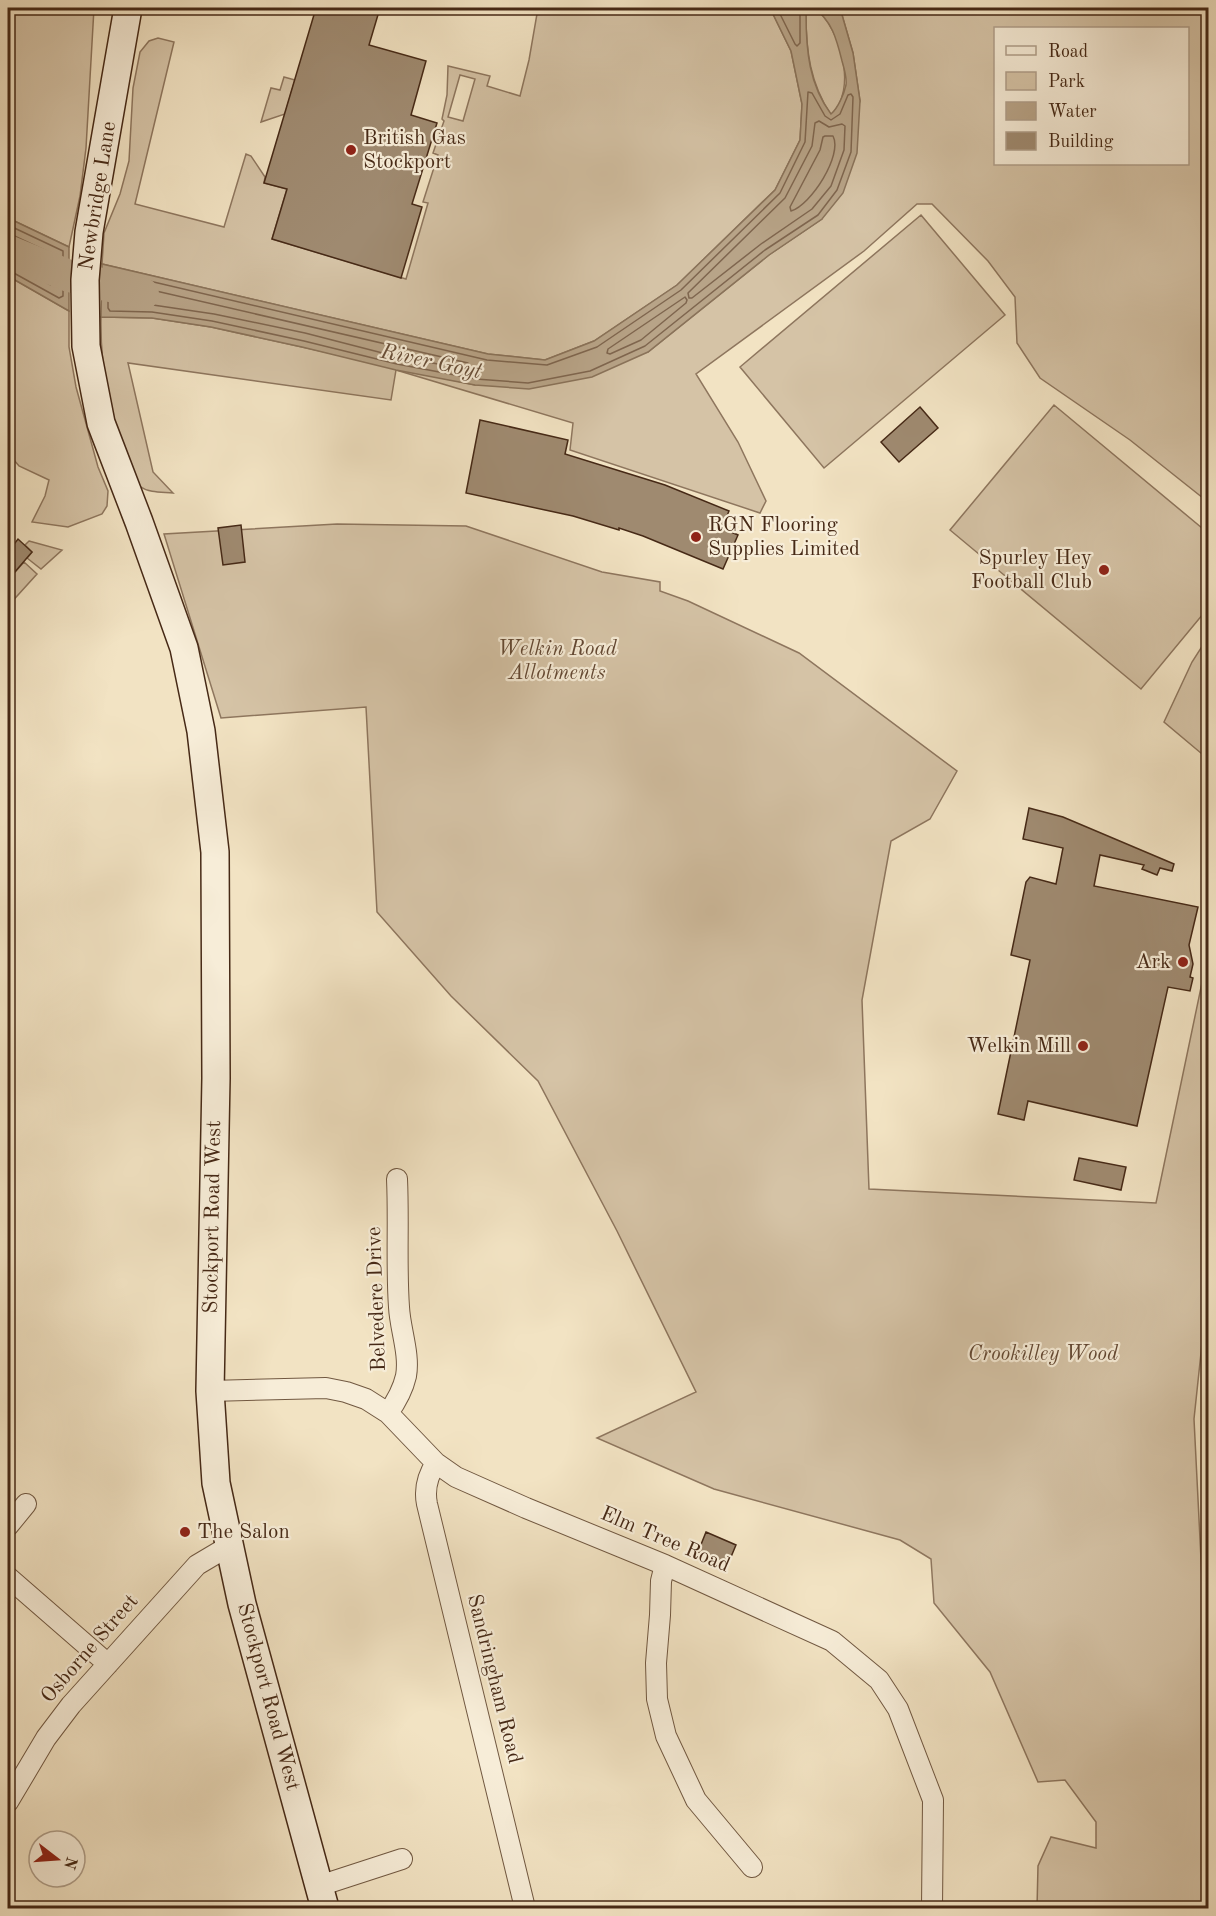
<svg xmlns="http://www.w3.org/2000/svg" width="1216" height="1916" font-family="'Old Standard TT',serif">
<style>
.green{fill:#d5c3a6;stroke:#8e765e;stroke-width:1.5;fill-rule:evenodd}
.water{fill:#b8a488;stroke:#8a735a;stroke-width:1.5;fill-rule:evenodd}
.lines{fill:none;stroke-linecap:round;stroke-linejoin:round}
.shore{stroke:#7f664f;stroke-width:1.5}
.river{stroke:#b8a488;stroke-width:32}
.building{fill:#9f8a70;stroke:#462916;stroke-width:1.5}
.street-casing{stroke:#715841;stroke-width:22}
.secondary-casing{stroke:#462916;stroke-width:30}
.street{stroke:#f7edd8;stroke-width:20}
.secondary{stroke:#f7edd8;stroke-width:27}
.poi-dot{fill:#8f2418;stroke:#f7edd8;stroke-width:2}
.labels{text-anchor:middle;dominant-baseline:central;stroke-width:4.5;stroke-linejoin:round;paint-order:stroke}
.poi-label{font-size:21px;fill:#462916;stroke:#f7edd8;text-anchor:start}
.street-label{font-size:21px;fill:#462916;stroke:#f7edd8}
.park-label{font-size:21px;font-style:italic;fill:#634833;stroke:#f7edd8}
.water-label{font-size:22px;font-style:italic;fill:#684e38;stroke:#f7edd8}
</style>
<rect width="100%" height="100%" fill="#f2e3c3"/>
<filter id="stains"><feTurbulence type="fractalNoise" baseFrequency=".00333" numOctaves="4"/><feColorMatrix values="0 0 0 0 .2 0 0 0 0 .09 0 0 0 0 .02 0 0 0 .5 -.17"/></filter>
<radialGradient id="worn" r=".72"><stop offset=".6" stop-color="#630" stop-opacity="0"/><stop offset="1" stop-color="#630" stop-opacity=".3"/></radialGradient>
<path class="green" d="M8,8H94L86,148L80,196L69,247L8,218Z
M538,8H770L791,51L802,104L800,140L775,190L677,285L594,341L545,360L488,354L102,264L104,233L120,194L129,161L133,88L140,52L149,41L158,38L174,42L135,204L224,227L246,154L251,156L265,177L264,183L287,189L272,239L406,279L428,203L423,202L438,155L433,153L444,121L442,119L447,95L448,66L490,76L487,86L520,96L529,60ZM460,75L475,79L463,121L448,117Z
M814,8C841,27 858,90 831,115C810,83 806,51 806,14L808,10Z
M840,8H1072L1078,11L1080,8H1208V502L1130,440L1040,378L1017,343L1015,297L988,261L932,204H917L864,251L696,374L738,442L766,501L760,513L570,450L573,423L396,370L391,400L128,363L153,472L173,493C162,492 149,493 141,487C134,481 132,470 129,462C110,417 100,366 101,317L152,318L211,327L475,385L648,352L769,255L822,219L860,101L853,53ZM996,28H1188V164H996Z
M284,77L295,80L285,114L261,122L271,88L280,90Z
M921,215L1005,315L824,468L740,367Z
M8,276L69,311V347L76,387L98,467L108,491L107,506L102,514L68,527L32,522L45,496L49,480L19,466L8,453Z
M1054,405L1208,533V608L1141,689L950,530Z
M337,524L466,526L602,572L660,582V591L688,601L799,653L957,771L930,819L891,841L862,1000L869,1189L1156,1203L1208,954V1287L1194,1419L1204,1619L1208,1639V1908H1037L1038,1866L1051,1837L1096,1848V1822L1065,1780L1038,1782L990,1672L934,1603L931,1559L900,1540L714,1489L597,1438L696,1392L617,1231L538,1081L451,996L377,912L366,707L221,718L164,534Z
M29,541L62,550L41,569L27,558L32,552L25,545Z
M24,562L37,574L8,606V580Z
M1208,637V759L1164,722L1192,662Z"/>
<path class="water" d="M770,8H840L853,53L860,101L857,153L843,193L822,219L769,255L648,352L592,377L529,389L475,385L396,370L302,347L211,327L152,318L101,317L102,264L488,354L545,360L594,341L677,285L775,190L800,140L802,104L791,51ZM814,8C832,20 837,41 842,61C844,68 847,77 846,85C844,94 838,108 831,114C809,85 806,50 806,14L808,10Z
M8,218L69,247V311L8,276Z"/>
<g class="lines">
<path class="shore" d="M777,8L795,44L797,46L800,43V14L803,8
M808,92L812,93L825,116L831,120L840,114L848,95L851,94L853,97L851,152L837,190L818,215L765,250L645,346L590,371L528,383L476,379L397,364L304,341L212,321L152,312L110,311L108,308V275L111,272L487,360L547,365L597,347L681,290L780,193L805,142Z
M819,121L829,127L842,124L845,126L844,150L831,186L812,209L761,244L692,298H689L688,293L785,198L812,146L815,123Z
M825,136H833C843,155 811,205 791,211L790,207L820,150L823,137Z
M8,225L63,251V296L59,298L12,272L8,271
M8,233L55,255V283L51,285L16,265L8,263
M8,243L45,261L46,268L42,270L18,256L8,254
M117,282L468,363L470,367L467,369L398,357L305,333L214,314L153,305L117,303L115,300Z
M685,297L687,300L686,303L641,340L610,354L607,353L608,349Z"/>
<path class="river" d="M8,251L69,276L143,294"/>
</g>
<path class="building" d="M316,8H380L369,45L426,61L411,115L437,123L412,204L422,207L401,278L272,239L287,189L264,183Z
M920,407L938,428L899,462L881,442Z
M480,420L568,440L565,454L665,485L729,511L722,528L738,535L723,569L643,536L619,528V530L573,516L466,493Z
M241,525L245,562L223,565L218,528Z
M8,537L15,543L18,539L32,552L8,580Z
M1029,808L1063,817L1174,864L1172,871L1160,868L1157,875L1142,869L1144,865L1100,855L1094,886L1198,907L1189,945L1193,964L1190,977L1193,978L1190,991L1168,987L1137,1126L1028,1101L1024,1120L998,1114L1030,960L1011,955L1026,882L1030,877L1056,884L1063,848L1023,839Z
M1079,1158L1126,1167L1121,1190L1074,1180Z
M706,1532L736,1545L728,1564L698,1552Z"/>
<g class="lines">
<defs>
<path id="street" d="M210,1391L326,1388L346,1392L366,1399L388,1413L436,1463L456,1477L526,1508L665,1565L832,1641L879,1680L898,1709L933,1800L932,1908
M388,1413C396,1402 403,1389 406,1376C410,1354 400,1329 399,1307C396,1265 399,1222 397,1179
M436,1463C428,1475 424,1489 427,1504L525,1908
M8,1526L26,1504
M665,1565L661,1581L660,1615L656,1663L657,1699L666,1736L696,1800L752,1867
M8,1577L108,1664
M8,1802L46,1738L71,1705L197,1565L229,1546
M319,1886L402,1859"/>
<path id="secondary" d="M128,8L89,232L85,280L86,346L101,423L139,522L184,648L201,731L215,852L216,1078L210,1391L216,1483L242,1604L325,1908"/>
</defs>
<use href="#street" class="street-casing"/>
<use href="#secondary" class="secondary-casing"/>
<use href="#street" class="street"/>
<use href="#secondary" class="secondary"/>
</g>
<g class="poi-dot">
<circle cx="351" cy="150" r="6"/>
<circle cx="696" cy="537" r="6"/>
<circle cx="1104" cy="570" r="6"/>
<circle cx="1183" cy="962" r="6"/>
<circle cx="1083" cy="1046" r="6"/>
<circle cx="185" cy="1532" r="6"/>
</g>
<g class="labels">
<g class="poi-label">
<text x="363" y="138">British Gas<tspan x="363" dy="24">Stockport</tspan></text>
<text x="708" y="525">RGN Flooring<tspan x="708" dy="24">Supplies Limited</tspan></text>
<text x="1092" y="558" text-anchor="end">Spurley Hey<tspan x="1092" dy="24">Football Club</tspan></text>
<text x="1171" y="962" text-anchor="end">Ark</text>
<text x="1071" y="1046" text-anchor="end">Welkin Mill</text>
<text x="197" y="1532">The Salon</text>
</g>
<g class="street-label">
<text transform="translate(98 196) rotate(-81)">Newbridge Lane</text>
<text transform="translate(213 1217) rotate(-89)">Stockport Road West</text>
<text transform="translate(377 1299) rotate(-92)">Belvedere Drive</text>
<text transform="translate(665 1540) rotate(23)">Elm Tree Road</text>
<text transform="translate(90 1649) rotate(-49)">Osborne Street</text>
<text transform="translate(494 1679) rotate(76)">Sandringham Road</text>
<text transform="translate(268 1697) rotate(75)">Stockport Road West</text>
</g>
<g class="park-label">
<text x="557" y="649">Welkin Road<tspan x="557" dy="24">Allotments</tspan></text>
<text x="1043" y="1354">Crookilley Wood</text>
</g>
<g class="water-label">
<text transform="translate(431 362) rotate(12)">River Goyt</text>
</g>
</g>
<rect width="1216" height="1916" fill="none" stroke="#f2e3c3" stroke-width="30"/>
<rect x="9" y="9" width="1198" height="1898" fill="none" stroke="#462916" stroke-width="3"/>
<rect x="15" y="15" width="1186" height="1886" fill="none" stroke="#462916" stroke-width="1.5"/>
<rect x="994" y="27" width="195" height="138" fill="#f7edd8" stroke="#b09f8a" stroke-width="1.5"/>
<rect x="1006" y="46" width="30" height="9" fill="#f7edd8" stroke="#b09f8a" stroke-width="1.5"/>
<text x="1048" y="57" font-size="18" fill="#462916">Road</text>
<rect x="1006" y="72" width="30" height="18" fill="#d5c3a6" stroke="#b09f8a" stroke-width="1.5"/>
<text x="1048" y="87" font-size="18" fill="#462916">Park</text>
<rect x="1006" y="102" width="30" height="18" fill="#b8a488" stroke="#b09f8a" stroke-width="1.5"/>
<text x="1048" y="117" font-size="18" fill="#462916">Water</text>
<rect x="1006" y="132" width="30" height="18" fill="#9f8a70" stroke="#b09f8a" stroke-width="1.5"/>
<text x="1048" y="147" font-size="18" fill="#462916">Building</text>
<g transform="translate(57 1859) rotate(107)"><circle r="28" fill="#f7edd8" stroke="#b09f8a" stroke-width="1.5"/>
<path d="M0-4.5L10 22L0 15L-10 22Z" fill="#8f2418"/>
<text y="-9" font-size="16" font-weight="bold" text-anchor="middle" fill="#462916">N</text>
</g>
<rect width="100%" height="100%" filter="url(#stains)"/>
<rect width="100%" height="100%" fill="url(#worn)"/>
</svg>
